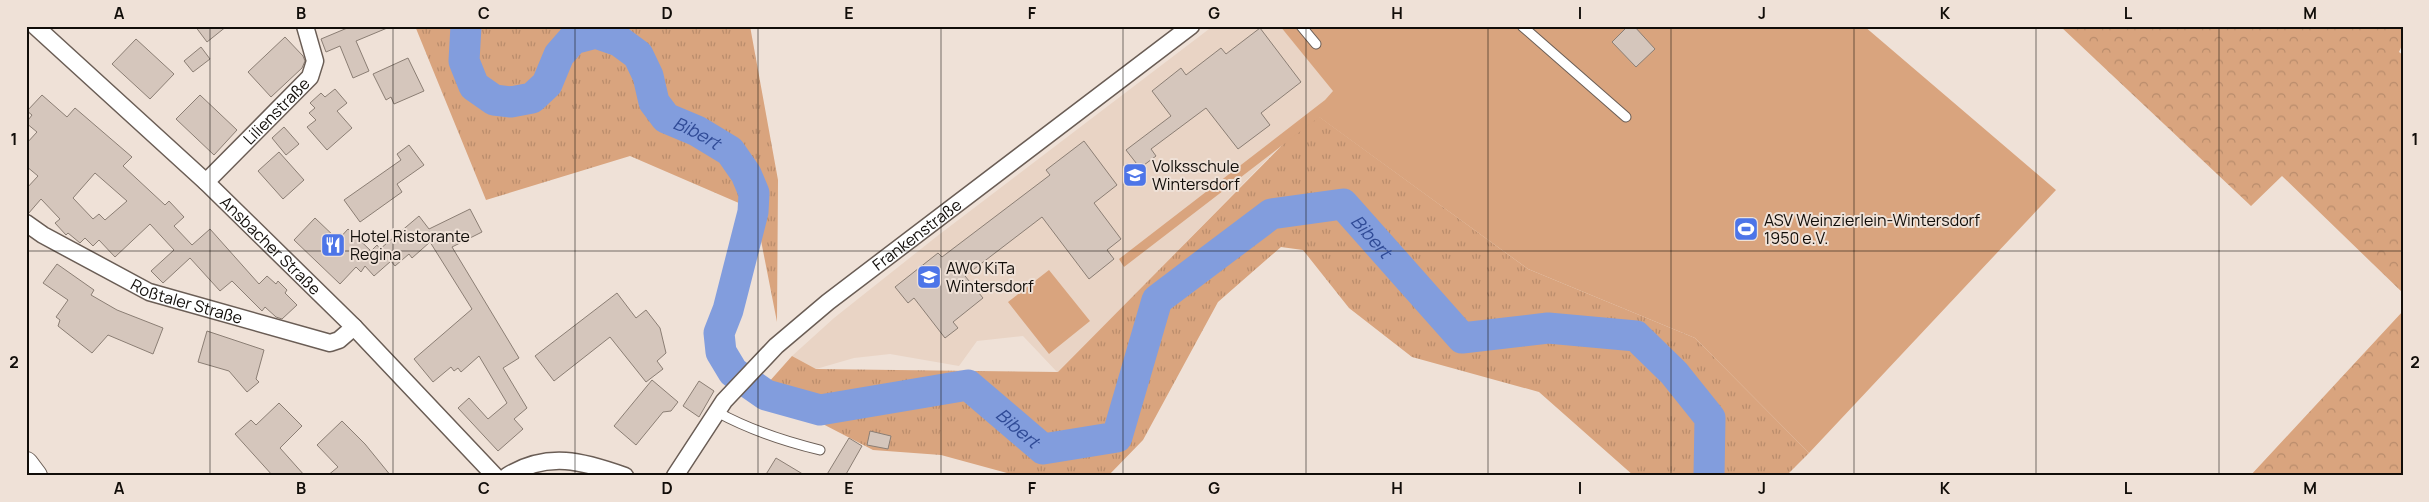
<svg xmlns="http://www.w3.org/2000/svg" width="2429" height="502" font-family="Manrope,sans-serif">
<style>
.built{fill:#e9d4c5}
.grass{fill:url(#grass-tufts)}
.forest{fill:url(#forest-crowns)}
.garden{fill:#d9a47e}
.lines{fill:none;stroke-linecap:round;stroke-linejoin:round}
.river{stroke:#829ddd;stroke-width:31}
.building{fill:#d5c6bc;stroke:#8b7e74;fill-rule:evenodd}
.service-casing{stroke:#6a5d55;stroke-width:11}
.minor-casing{stroke:#6a5d55;stroke-width:19}
.secondary-casing{stroke:#6a5d55;stroke-width:26}
.service{stroke:#fff;stroke-width:9}
.minor{stroke:#fff;stroke-width:16}
.secondary{stroke:#fff;stroke-width:24}
.grid{fill:none;stroke:#110d09;stroke-width:1;stroke-opacity:0.55}
.labels{text-anchor:middle;dominant-baseline:central;stroke-width:4;stroke-linejoin:round;paint-order:stroke}
.street-label{font-size:16px;fill:#110d09;stroke:#efe1d7}
.poi-label{font-size:16px;fill:#110d09;stroke:#efe1d7;text-anchor:start}
.water-label{font-size:18px;font-style:italic;fill:#304b97;stroke:#efe1d7}
.neatline{fill:none;stroke:#110d09;stroke-width:2}
.grid-label{font-size:16px;text-anchor:middle;font-weight:bold;fill:#110d09}
</style>
<defs>
<pattern id="grass-tufts" width="24" height="20" patternUnits="userSpaceOnUse" patternTransform="scale(1.25)"><rect width="24" height="20" fill="#d9a47e"/><path d="M3 7l-1-3M5 7V3M7 7l1-3M15 17l-1-3M17 17v-4M19 17l1-3" fill="none" stroke="#b98c6c"/></pattern>
<pattern id="forest-crowns" width="20" height="18" patternUnits="userSpaceOnUse" patternTransform="scale(1.25)"><rect width="20" height="18" fill="#d9a47e"/><path d="M2 6a3 3 0 1 1 6 0M12 15a3 3 0 1 1 6 0" fill="none" stroke="#b98c6c"/></pattern>
</defs>
<rect width="100%" height="100%" fill="#efe1d7"/>
<path class="built" d="M1213,26H1280L1334,91L1058,373L1023,336L977,341L959,366L890,354L854,358L816,369L792,356L834,318L936,237Z"/>
<path class="grass" d="M415,26H750L778,180L777,322L755,210L630,156L486,200Z
M1314,113L1528,269L1695,338L1809,453L1786,476H1634L1539,392L1412,357L1349,308L1303,250L1281,247L1218,302L1143,440L1108,476H1018L941,455L873,450L817,421L753,400L792,356L816,369L1058,372Z"/>
<path class="forest" d="M2060,26H2403V43L2399,52L2403,55V293L2282,176L2251,206Z
M2403,311V476H2250Z"/>
<path class="garden" d="M1280,26H1864L2056,190L1809,453L1695,338L1528,269L1319,117L1124,267L1119,259L1325,100L1333,91Z
M1049,270L1090,321L1049,354L1008,302Z"/>
<g class="lines">
<path class="river" id="s1" d="M466,26L464,61L474,86L494,100L511,102L532,98L547,84L559,55L573,39L596,33L619,41L638,55L648,76L654,102L666,118L697,131L730,151L746,174L754,193L753,212L728,310L719,333L721,352L733,372L766,395L820,410L968,385L1043,449L1117,437L1157,300L1271,214L1343,204L1462,338L1548,328L1636,336L1674,373L1710,418L1709,476"/>
</g>
<path class="building" d="M195,26H227L207,42Z
M352,26H392L356,41L369,71L353,78L340,46L326,52L321,39Z
M1628,26H1634L1655,49L1636,67L1612,42Z
M1260,28L1301,82L1261,113L1270,125L1238,149L1206,108L1151,149L1156,156L1140,168L1126,150L1171,116L1152,91L1181,68L1186,75L1221,48L1226,54Z
M285,37L303,56L305,61L302,68L271,97L248,72Z
M136,39L174,74L150,99L112,64Z
M201,47L210,59L193,72L184,61Z
M408,58L424,91L394,104L391,97L386,100L373,74Z
M335,89L347,103L337,111L352,128L327,150L307,127L316,120L309,113L315,108L310,103L321,93L325,97Z
M42,95L67,117L75,108L132,157L123,166L165,205L169,201L184,217L174,226L192,245L210,229L259,284L267,276L276,284L278,281L287,290L285,293L297,305L282,319L276,317L265,307L262,311L232,281L220,291L190,258L163,283L151,271L174,250L150,224L115,257L99,240L93,246L85,238L80,243L68,233L66,235L55,223L60,219L41,199L28,214L26,213V189L38,176L26,166V144L37,132L26,123L32,115L27,111ZM95,173L127,201L105,220L99,214L93,219L73,198Z
M200,95L237,130L214,155L176,119Z
M284,127L299,144L286,155L272,138Z
M1084,141L1117,185L1094,203L1121,239L1107,250L1114,259L1089,279L1042,217L965,276L983,298L953,322L958,328L945,338L914,298L908,303L895,287L938,253L942,257L1050,175L1046,170Z
M409,145L424,165L397,184L402,192L360,222L344,200L401,160L397,154Z
M279,152L304,180L283,199L258,171Z
M470,209L482,232L452,247L519,358L503,368L527,408L514,419L523,429L498,451L458,408L469,398L488,419L507,403L479,356L461,372L458,368L454,371L451,367L433,382L414,359L472,309L430,242L412,258L409,254L395,266L391,261L374,276L365,266L361,272L356,267L340,284L294,240L315,218L338,240L348,229L371,251L377,245L380,249L419,216L429,229Z
M57,264L94,290L91,295L117,310L163,328L153,354L108,335L92,353L58,326L60,320L56,317L68,300L43,283Z
M617,293L636,318L646,310L660,328L666,353L657,361L663,369L646,382L610,337L554,381L535,356Z
M207,331L264,350L256,379L259,382L247,392L229,371L198,362Z
M652,380L678,402L671,411L663,412L636,445L614,426Z
M699,381L714,391L699,417L683,406Z
M279,403L302,426L280,448L305,476H273L235,434L251,420L256,425Z
M342,421L365,444L391,476H327L338,467L317,445Z
M870,431L891,436L888,449L867,445Z
M849,438L862,446L845,476H826Z
M776,458L806,476H765Z"/>
<g class="lines">
<defs>
<path id="service" d="M1301,26L1316,44
M1522,26L1626,117
M717,412C750,430 783,441 820,450"/>
<g id="minor">
<path id="s2" d="M35,26L206,182L354,327L495,476"/>
<path id="s3" d="M206,182L310,77L315,61L305,26"/>
<path id="s4" d="M26,223L43,235L149,292L330,343L339,340L354,327"/>
<path d="M507,476C548,451 583,461 625,476"/>
<path id="s5" d="M675,476L724,401L776,346L828,302L1191,26"/>
</g>
<path id="secondary" d="M26,464L35,476"/>
</defs>
<use href="#service" class="service-casing"/>
<use href="#minor" class="minor-casing"/>
<use href="#secondary" class="secondary-casing"/>
<use href="#service" class="service"/>
<use href="#minor" class="minor"/>
<use href="#secondary" class="secondary"/>
</g>
<path class="grid" d="M210,26V476M393,26V476M575,26V476M758,26V476M941,26V476M1123,26V476M1306,26V476M1488,26V476M1671,26V476M1854,26V476M2036,26V476M2219,26V476M26,251H2403"/>
<defs>
<symbol id="school-square" viewBox="-11 -11 22 22"><rect x="-9" y="-9" width="18" height="18" rx="4" fill="#4d75e8" stroke="#efe1d7"/><path d="M0-5L7-2L0 1L-7-2ZM-4 1L0 2.5L4 1V4Q0 6-4 4Z" fill="#fff"/></symbol>
<symbol id="stadium-square" viewBox="-11 -11 22 22"><rect x="-9" y="-9" width="18" height="18" rx="4" fill="#4d75e8" stroke="#efe1d7"/><path d="M0-5a6.5 5 0 1 0 0 10a6.5 5 0 1 0 0-10ZM-3.5-1.8h7v3.6h-7Z" fill="#fff"/></symbol>
<symbol id="restaurant-square" viewBox="-11 -11 22 22"><rect x="-9" y="-9" width="18" height="18" rx="4" fill="#4d75e8" stroke="#efe1d7"/><path d="M-5-6h1v4h1v-4h1v4h1v-4h1v5L-1.5 .5V6h-2V.5L-5-1ZM5-6V6H3V1.5H1.5Q1.5-4 5-6Z" fill="#fff"/></symbol>
</defs>
<g fill-rule="evenodd">
<use href="#school-square" x="1121" y="161" width="28" height="28"/>
<use href="#stadium-square" x="1732" y="215" width="28" height="28"/>
<use href="#restaurant-square" x="319" y="231" width="28" height="28"/>
<use href="#school-square" x="915" y="263" width="28" height="28"/>
</g>
<g class="labels">
<g class="street-label">
<text stroke="none"><textPath href="#s3" startOffset="100">Lilienstraße</textPath></text>
<text stroke="none"><textPath href="#s5" startOffset="345">Frankenstraße</textPath></text>
<text stroke="none"><textPath href="#s2" startOffset="322">Ansbacher Straße</textPath></text>
<text stroke="none"><textPath href="#s4" startOffset="180">Roßtaler Straße</textPath></text>
</g>
<g class="poi-label">
<text x="1152" y="166">Volksschule<tspan x="1152" dy="18">Wintersdorf</tspan></text>
<text x="1764" y="220">ASV Weinzierlein-Wintersdorf<tspan x="1764" dy="18">1950 e.V.</tspan></text>
<text x="350" y="236">Hotel Ristorante<tspan x="350" dy="18">Regina</tspan></text>
<text x="946" y="268">AWO KiTa<tspan x="946" dy="18">Wintersdorf</tspan></text>
</g>
<g class="water-label">
<text stroke="none"><textPath href="#s1" startOffset="374">Bibert</textPath></text>
<text stroke="none"><textPath href="#s1" startOffset="1469">Bibert</textPath></text>
<text stroke="none"><textPath href="#s1" startOffset="960">Bibert</textPath></text>
</g>
</g>
<rect width="2429" height="502" fill="none" stroke="#efe1d7" stroke-width="55"/>
<rect x="28" y="28" width="2374" height="446" class="neatline"/>
<g class="grid-label">
<text x="119" y="19">A</text>
<text x="301" y="19">B</text>
<text x="484" y="19">C</text>
<text x="667" y="19">D</text>
<text x="849" y="19">E</text>
<text x="1032" y="19">F</text>
<text x="1214" y="19">G</text>
<text x="1397" y="19">H</text>
<text x="1580" y="19">I</text>
<text x="1762" y="19">J</text>
<text x="1945" y="19">K</text>
<text x="2128" y="19">L</text>
<text x="2310" y="19">M</text>
<text x="14" y="145">1</text>
<text x="2415" y="145">1</text>
<text x="14" y="368">2</text>
<text x="2415" y="368">2</text>
<text x="119" y="494">A</text>
<text x="301" y="494">B</text>
<text x="484" y="494">C</text>
<text x="667" y="494">D</text>
<text x="849" y="494">E</text>
<text x="1032" y="494">F</text>
<text x="1214" y="494">G</text>
<text x="1397" y="494">H</text>
<text x="1580" y="494">I</text>
<text x="1762" y="494">J</text>
<text x="1945" y="494">K</text>
<text x="2128" y="494">L</text>
<text x="2310" y="494">M</text>
</g>
</svg>
